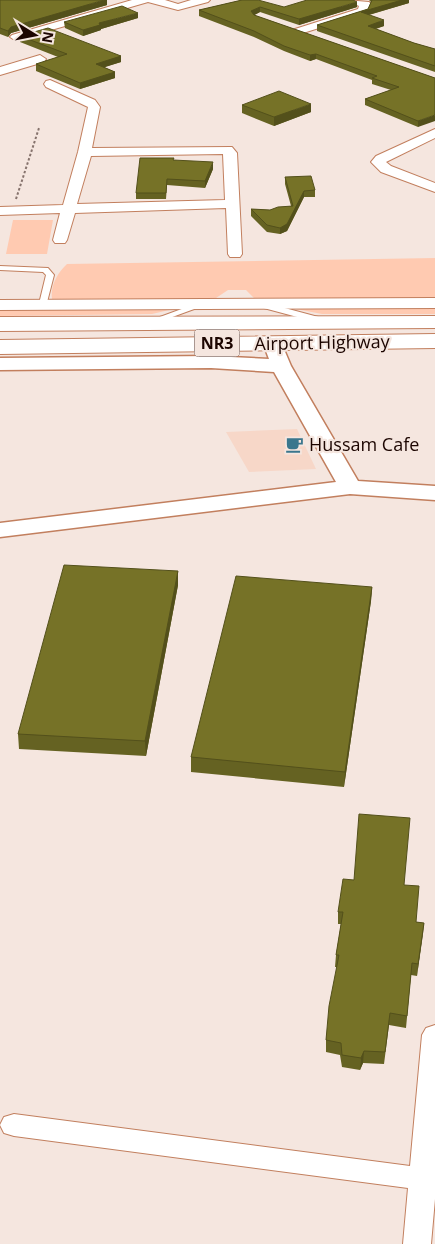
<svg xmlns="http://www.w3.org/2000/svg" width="435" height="1244" font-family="'Open Sans',sans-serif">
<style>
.built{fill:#f7d7c8}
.green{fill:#ffcab1}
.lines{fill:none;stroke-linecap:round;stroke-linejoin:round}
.service-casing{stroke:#c27f5e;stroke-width:2}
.minor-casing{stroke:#c27f5e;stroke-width:2}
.tertiary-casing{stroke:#c27f5e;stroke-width:3}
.trunk-casing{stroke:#c27f5e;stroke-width:2}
.path{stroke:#86736d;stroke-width:2;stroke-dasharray:2.5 2;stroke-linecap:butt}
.service{fill:#fff;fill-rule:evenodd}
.minor{fill:#fff;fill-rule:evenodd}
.tertiary{fill:#fff;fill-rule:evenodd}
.trunk{fill:#fff;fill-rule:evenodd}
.wall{fill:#656222}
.shaded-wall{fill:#53501b}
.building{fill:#767227;stroke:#53501b}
.labels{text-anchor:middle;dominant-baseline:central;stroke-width:4.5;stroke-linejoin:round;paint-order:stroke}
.shield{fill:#f5e6df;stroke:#5d4843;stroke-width:1}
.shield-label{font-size:16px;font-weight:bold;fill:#1c0500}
.street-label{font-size:18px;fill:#1c0500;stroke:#f5e6df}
.poi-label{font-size:18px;fill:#1c0500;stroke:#f5e6df;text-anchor:start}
</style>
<rect width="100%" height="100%" fill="#f5e6df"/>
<path class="built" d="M297,429L316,469L249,472L226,432Z"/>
<path class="green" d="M13,220H53L47,254H6Z
M435,258V300H263L255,299L246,290H228L213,300H57L52,299C50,286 58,272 67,264Z
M182,307L152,314L0,316V309Z
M435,307V314H322L291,308Z"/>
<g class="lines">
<defs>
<path id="service" d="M0,266L48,268L54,275L46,306H40L39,304L46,275L43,272L0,270Z
M198,303H201L205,305L156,323H150L149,321Z
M260,303H266L322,318L323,320L322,322H316L260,307Z"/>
<path id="minor" d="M132,0H165L178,4L191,0H210L208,2L178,10L148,2L20,39L16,41L10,37L12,35Z
M346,0L369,2L371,4L367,13L303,33L299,34L293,31L295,29L358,9L359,6Z
M40,55L46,59L44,62L0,75V67Z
M50,80L95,100L100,107L92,148L232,147L237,153L242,254L240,257H230L228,254L226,208L75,213L67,240L65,243H55L53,240L60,213L0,215V207L63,205L78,152L88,107L46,87L44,84L46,81ZM223,154L225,200L77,204L91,156Z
M435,129V138L386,162L391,166L435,183V192L381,172L371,162L376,156Z
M435,298V308L0,310V300Z
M435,1025V1199L431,1244H403L408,1188L14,1136L4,1133L0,1125L4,1117L14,1114L410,1166L422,1035L426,1028Z"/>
<path id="tertiary" d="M276,345L283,347L291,366L358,481L435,486V500L350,494L0,537V523L336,482L274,372L211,368L0,370V358L211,356L269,359L266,351L269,347Z"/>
<path id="trunk" d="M435,316V328L0,331V317Z
M435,334V348L0,354V340Z"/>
</defs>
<use href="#service" class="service-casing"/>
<use href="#minor" class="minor-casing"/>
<use href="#tertiary" class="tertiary-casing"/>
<use href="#trunk" class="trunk-casing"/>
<path class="path" d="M16,199L39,128"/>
<use href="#service" class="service"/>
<use href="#minor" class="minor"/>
<use href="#tertiary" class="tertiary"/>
<use href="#trunk" class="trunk"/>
</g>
<path class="wall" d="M0,0L107,5L11,33L8,37L0,34Z
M242,0L284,7H357L299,25L260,12L254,15L435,78L418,127L365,105V99L391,90L372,84V80L316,59L310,61L284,51L254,37L199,16V10Z
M367,0H409V3L369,15L384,26L376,29L414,43L435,49V72L317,31V25L368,9L371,2L369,0Z
M138,18L101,29V30L83,36L65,28L64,22Z
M20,36L121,56V62L104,67L115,72V78L80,89L36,71V64L58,57L20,42Z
M242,105L311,112L274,126L242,113Z
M173,160L213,169L205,188L167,185L166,199H136V193Z
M285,177L315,190V197H304L287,231L280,234L267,232L251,216V209L270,210L291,206L285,184Z
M178,571V585L146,756L19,749L18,734Z
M372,587L371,601L344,787L191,772V757Z
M404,885L416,922L424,923L417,976L411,975L406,1028L389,1025L384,1064L363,1063L360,1070L342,1067L340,1055L326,1052V1040L337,967H335L336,955L341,924H338V912Z"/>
<path class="shaded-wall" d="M104,0H107V5L11,33L8,37V31L11,27Z
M402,0H409V3L361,17V12Z
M357,2V7L299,25V19Z
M260,7V12L251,17V11Z
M138,13V18L101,29V30L83,36V30L99,23Z
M384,20V26L367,31L368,26Z
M316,54V59L310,61V55Z
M121,56V62L96,70V64Z
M115,72V78L80,89V83Z
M311,104V112L274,126V117Z
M435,115V121L418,127V121Z
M213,162V169L205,188V181Z
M304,191V197L287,231L280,234V228Z
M178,571V585L146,756L145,741Z
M372,587L371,601L344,787L345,772Z
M424,923L423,934L417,976L418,964Z
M364,1051L363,1063L360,1070L361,1058Z"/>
<path class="building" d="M0,0H104L11,27L8,31L0,28Z
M242,0H258L284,7L307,0H353L357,2L299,19L260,7L251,11L254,15L435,78V115L418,121L365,99L399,87L372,78L377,76L316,54L310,55L284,46L254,31L199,10Z
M372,0H402L361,12L384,20L368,26L414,43L435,49V66L317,25L368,9Z
M122,6L138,13L99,23L100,25L83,30L64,22Z
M48,28L121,56L96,64L115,72L80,83L36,64L67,54L20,36Z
M279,91L311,104L274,117L242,105Z
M140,158H174L173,160L213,162L205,181L167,179L166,193H136Z
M311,176L315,190L304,191L287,224L280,228L267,225L251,209L270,210L278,207L293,206L285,177Z
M64,565L178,571L145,741L18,734Z
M236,576L372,587L345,772L191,757Z
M359,814L410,818L404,885L419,886L416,922L424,923L418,964L412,963L407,1016L390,1013L385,1052L364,1051L361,1058L342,1055L341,1043L326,1040L329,1006L339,955H336L343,912H338L343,879L354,880Z"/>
<defs>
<symbol id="cafe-bare" viewBox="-9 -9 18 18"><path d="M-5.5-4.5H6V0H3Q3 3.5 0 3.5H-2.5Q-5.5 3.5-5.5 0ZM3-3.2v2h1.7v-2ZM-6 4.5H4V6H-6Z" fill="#3a768d" stroke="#f5e6df" stroke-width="2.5" paint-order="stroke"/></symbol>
</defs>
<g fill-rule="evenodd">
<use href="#cafe-bare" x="282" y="432" width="25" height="25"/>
</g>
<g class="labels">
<rect class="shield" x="194.5" y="329.5" width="45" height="27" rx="4"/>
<g class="shield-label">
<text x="217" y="343">NR3</text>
</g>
<g class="street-label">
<text transform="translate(322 342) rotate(-1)">Airport Highway</text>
</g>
<g class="poi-label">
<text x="309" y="444">Hussam Cafe</text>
</g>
</g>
<g transform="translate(35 35) rotate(100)" stroke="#f5e6df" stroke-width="4" paint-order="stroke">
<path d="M0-4L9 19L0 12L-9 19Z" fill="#1c0500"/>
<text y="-8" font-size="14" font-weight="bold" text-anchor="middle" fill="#1c0500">N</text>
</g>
</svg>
